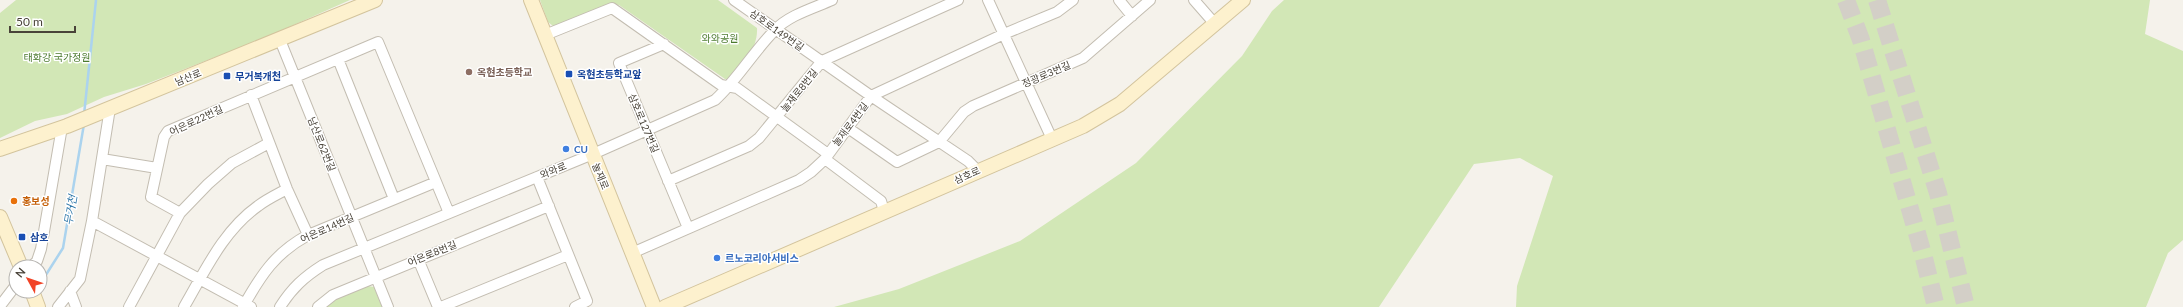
<svg xmlns="http://www.w3.org/2000/svg" width="2183" height="307" font-family="Lato,'Noto Sans KR',sans-serif">
<style>
.green{fill:#d2e7b6}
.lines{fill:none;stroke-linecap:round;stroke-linejoin:round}
.stream{stroke:#abd3ee;stroke-width:2.5}
.highway-tunnel{stroke:#d3cfc7;stroke-width:18;stroke-dasharray:18 9;stroke-linecap:butt}
.street-casing{stroke:#c3bdb1;stroke-width:12}
.secondary-casing{stroke:#d3c49d;stroke-width:16}
.street{stroke:#fff;stroke-width:10}
.secondary{stroke:#fdf1ce;stroke-width:14}
.education-dot{fill:#8d6e63;stroke:#fff;stroke-width:1.5}
.transit-dot{fill:#1a4fb4;stroke:#fff;stroke-width:1.5}
.shop-dot{fill:#3f7fe0;stroke:#fff;stroke-width:1.5}
.food-dot{fill:#e8710a;stroke:#fff;stroke-width:1.5}
.labels{text-anchor:middle;dominant-baseline:central;stroke-width:3;stroke-linejoin:round;paint-order:stroke}
.street-label{font-size:10px;fill:#494339;stroke:#fff}
.park-label{font-size:10px;fill:#4b7a2e;stroke:#fff}
.education-label{font-size:10px;font-weight:bold;fill:#785e54;stroke:#fff;text-anchor:start}
.transit-label{font-size:10px;font-weight:bold;fill:#164399;stroke:#fff;text-anchor:start}
.shop-label{font-size:10px;font-weight:bold;fill:#366cbe;stroke:#fff;text-anchor:start}
.food-label{font-size:10px;font-weight:bold;fill:#c56008;stroke:#fff;text-anchor:start}
.water-label{font-size:11px;font-style:italic;fill:#337aaa;stroke:#fff}
</style>
<rect width="100%" height="100%" fill="#f5f2eb"/>
<path class="green" d="M16,0H350L262,39L146,84L104,97L67,114L35,121L0,138V13Z
M540,0H718L757,28C758,49 743,63 731,79H725L619,5L612,4L553,26L548,22Z
M1284,0H2150L2145,34L2183,51V240L2168,253L2146,307H1516L1517,286L1553,176L1520,158L1474,164L1379,307H834L899,289L1020,241L1136,163L1242,56L1272,11Z
M368,286L374,287L382,307H326L335,300Z"/>
<g class="lines">
<path class="stream" d="M84,115L96,0
M42,281L63,248L84,124"/>
<path class="highway-tunnel" d="M1846,0L1861,40L1923,254L1936,307
M1877,0L1938,193L1966,307"/>
<defs>
<path id="street" d="M734,0L871,96L968,161L978,171
M988,0L1052,139
M1119,0L1132,16
M1194,0L1215,24
M545,35L612,8L721,85L737,88L828,154
M280,40L388,307
M664,44L619,63L688,228
M338,59L394,199
M251,95L287,189L308,235
M848,128L897,162L939,142L964,112L973,106L1083,58L1150,0
M102,159L157,168
M825,159L881,201L884,211
M537,177L587,301L575,307
M668,181L749,146L759,138L822,61L958,0
M180,213L151,197L164,137L168,131L378,42L449,213
M92,221L251,307
M632,253L799,180L811,172L825,159L871,96L1004,34L1057,12L1073,0
M418,259L438,307
M31,267L37,261L41,249L62,127
M70,291L76,307
M0,306L16,285
M58,307L80,279L92,221L110,108
M129,307L180,213L208,184L232,163L269,143
M184,307C205,271 223,231 258,206C267,199 278,194 287,189
M243,307C261,275 275,253 308,235L436,182
M280,307C292,288 304,277 323,265L593,154L715,100C738,79 753,52 775,30C789,15 814,8 832,0
M318,307L333,295L549,206
M441,307L568,255"/>
<path id="secondary" d="M531,0L654,307
M0,149L67,126L375,0
M0,217L21,267
M32,291L38,307
M665,307L1083,126L1120,104L1243,0"/>
</defs>
<use href="#street" class="street-casing"/>
<use href="#secondary" class="secondary-casing"/>
<use href="#street" class="street"/>
<use href="#secondary" class="secondary"/>
</g>
<circle class="education-dot" cx="469" cy="72" r="4"/>
<g class="transit-dot">
<rect x="565" y="70" width="8" height="8" rx="2"/>
<rect x="223" y="72" width="8" height="8" rx="2"/>
<rect x="18" y="233" width="8" height="8" rx="2"/>
</g>
<g class="shop-dot">
<circle cx="566" cy="149" r="4"/>
<circle cx="717" cy="258" r="4"/>
</g>
<circle class="food-dot" cx="14" cy="201" r="4"/>
<g class="labels">
<g class="street-label">
<text transform="translate(777 30) rotate(35)">삼호로149번길</text>
<text transform="translate(1046 74) rotate(-23)">정광로3번길</text>
<text transform="translate(188 77) rotate(-22)">남산로</text>
<text transform="translate(799 90) rotate(-51)">눌재로8번길</text>
<text transform="translate(196 120) rotate(-25)">어은로22번길</text>
<text transform="translate(644 123) rotate(67)">삼호로127번길</text>
<text transform="translate(850 124) rotate(-53)">눌재로4번길</text>
<text transform="translate(322 144) rotate(68)">남산로62번길</text>
<text transform="translate(553 170) rotate(-22)">와와로</text>
<text transform="translate(967 175) rotate(-24)">삼호로</text>
<text transform="translate(601 176) rotate(68)">눌재로</text>
<text transform="translate(327 228) rotate(-24)">어은로14번길</text>
<text transform="translate(432 253) rotate(-22)">어은로8번길</text>
</g>
<g class="park-label">
<text x="720" y="38">와와공원</text>
<text x="57" y="57">태화강 국가정원</text>
</g>
<g class="education-label">
<text x="477" y="72">옥현초등학교</text>
</g>
<g class="transit-label">
<text x="577" y="74">옥현초등학교앞</text>
<text x="235" y="76">무거복개천</text>
<text x="30" y="237">삼호</text>
</g>
<g class="shop-label">
<text x="574" y="149">CU</text>
<text x="725" y="258">르노코리아서비스</text>
</g>
<g class="food-label">
<text x="22" y="201">홍보성</text>
</g>
<g class="water-label">
<text transform="translate(70 210) rotate(-80)">무거천</text>
</g>
</g>
<g transform="translate(28 279) rotate(310)"><circle r="19" fill="#ffffff" stroke="#b6b4b0"/>
<path d="M0-3L7 15L0 10L-7 15Z" fill="#f14326"/>
<text y="-6" font-size="11" font-weight="bold" text-anchor="middle" fill="#494339">N</text>
</g>
<path d="M10 26v6h65v-6" fill="none" stroke="#494339" stroke-width="2"/>
<text x="16" y="26" font-size="12" fill="#494339" stroke="#ffffff" stroke-width="3" paint-order="stroke">50 m</text>
</svg>
